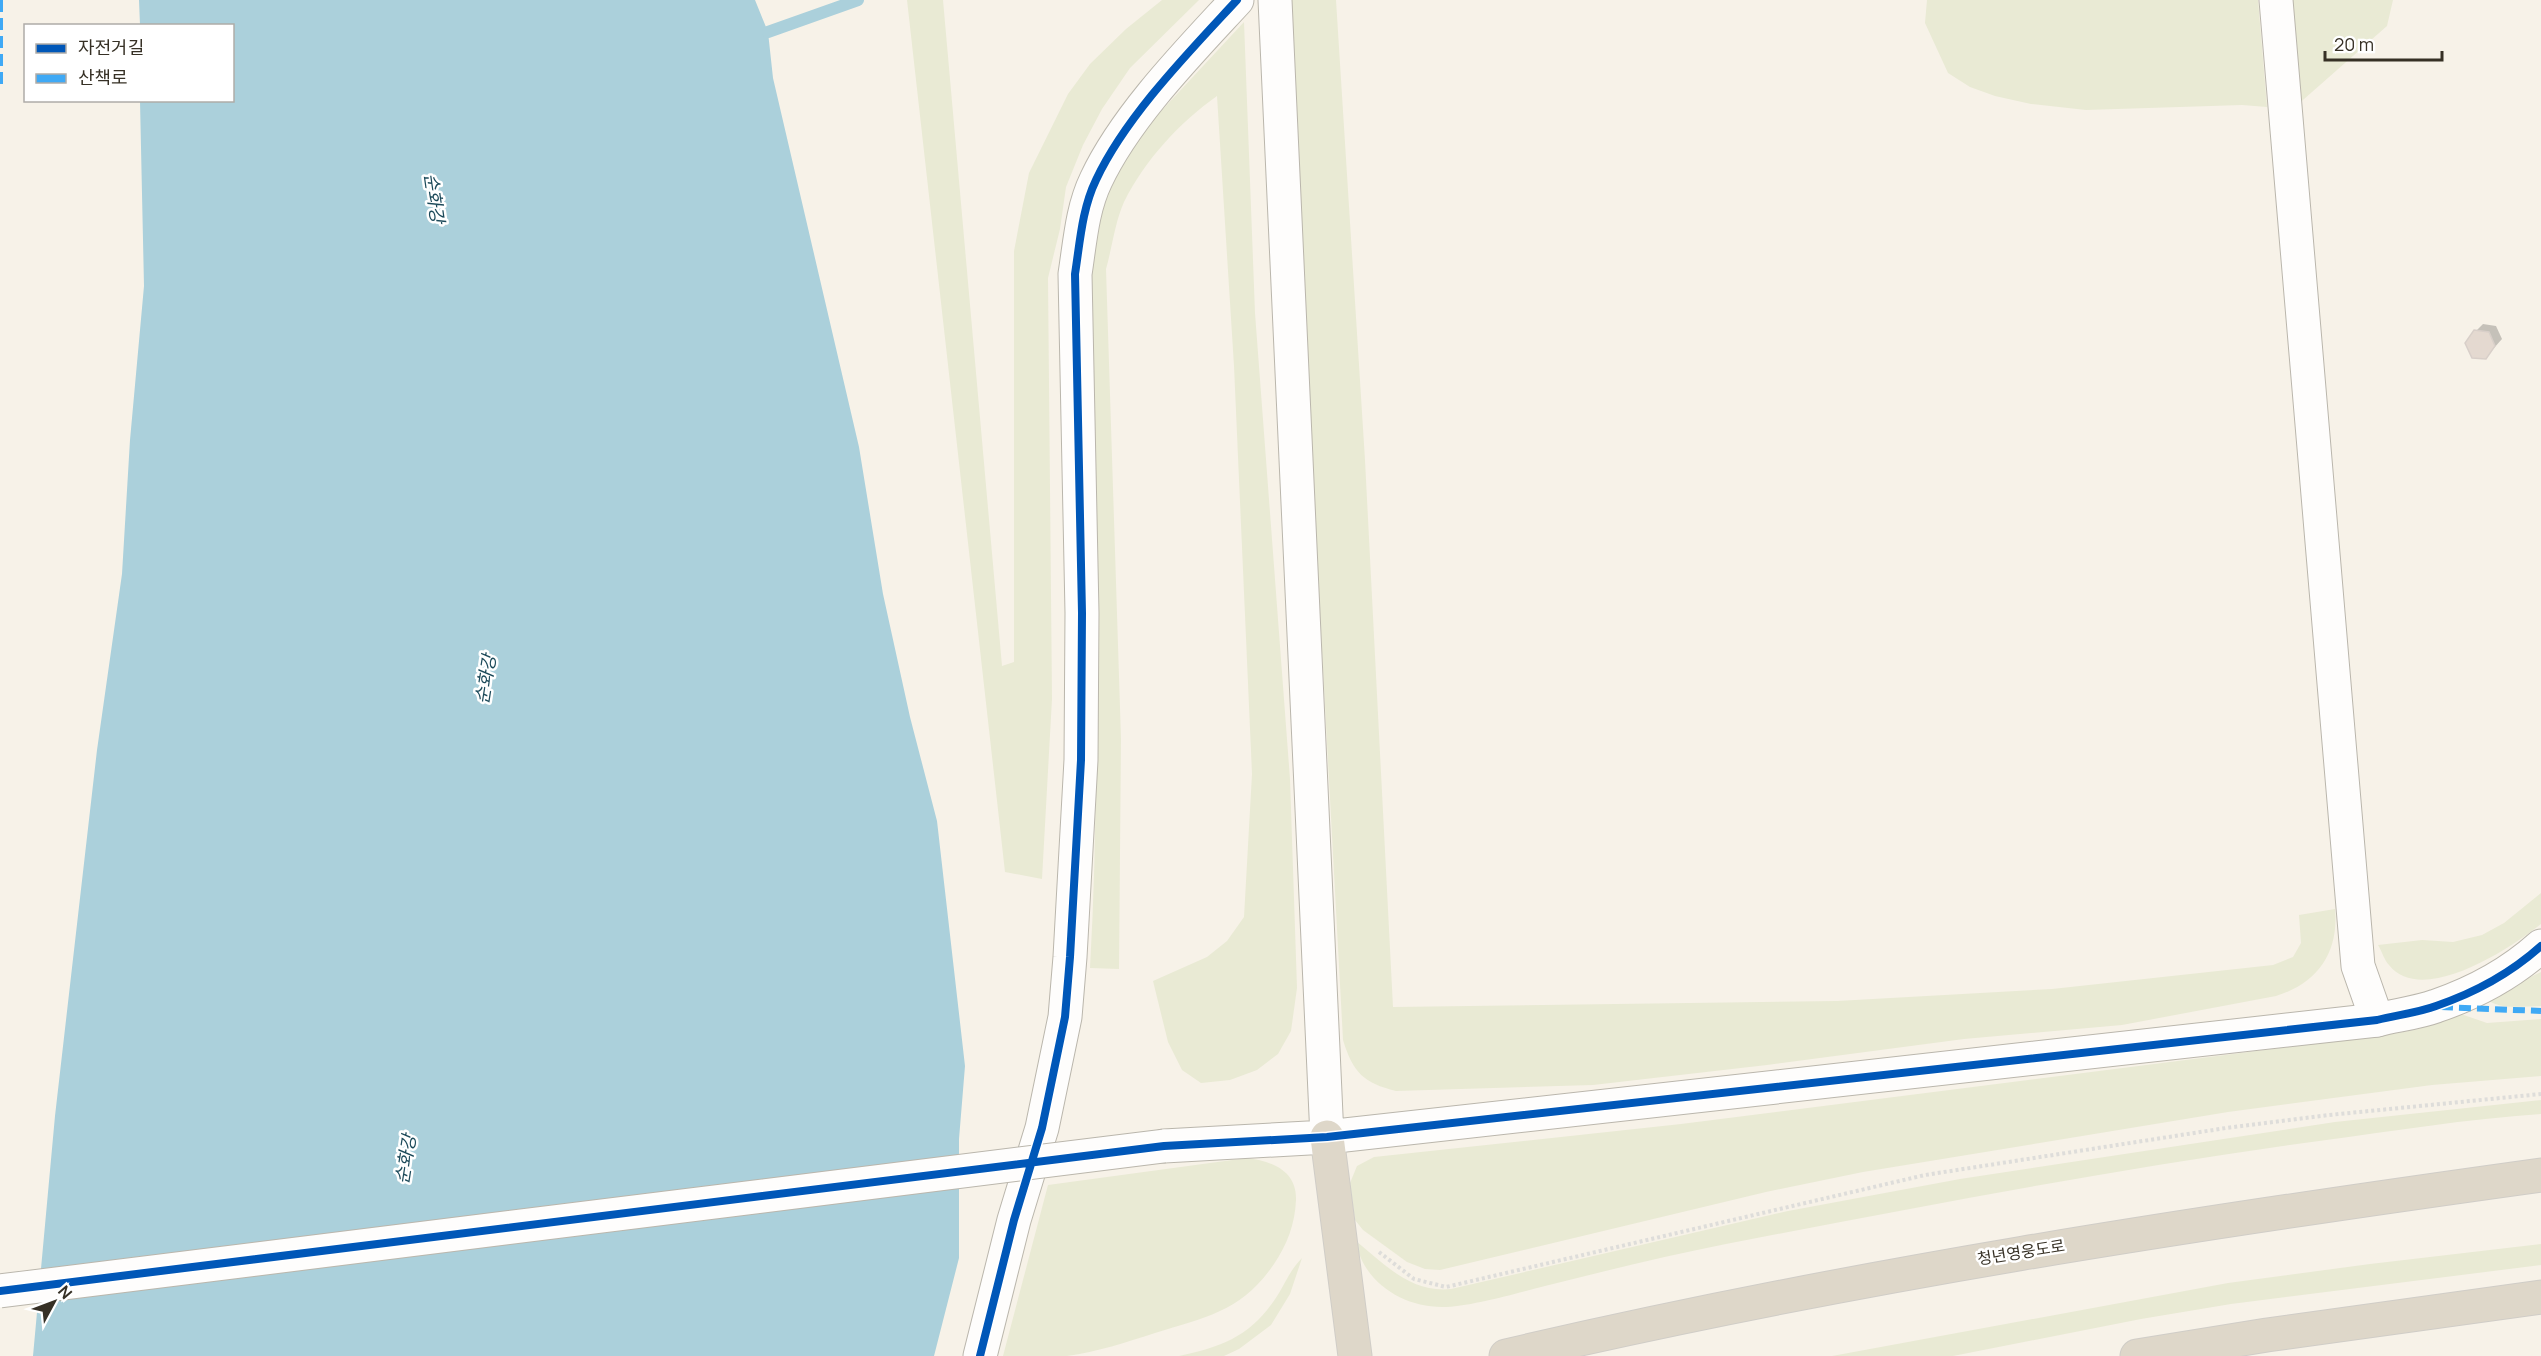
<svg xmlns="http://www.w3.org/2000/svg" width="2541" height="1356" font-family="Manrope,'Noto Sans KR',sans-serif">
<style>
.green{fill:#e9ead4}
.water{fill:#abd0db}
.shadow{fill:#0003}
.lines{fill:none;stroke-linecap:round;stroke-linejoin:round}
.stream{stroke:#abd0db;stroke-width:12}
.building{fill:#e4d9d0;stroke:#d8cfc9;stroke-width:1.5}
.minor-casing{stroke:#bab6ac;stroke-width:35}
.tertiary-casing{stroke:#bab6ac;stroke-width:35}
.motorway-casing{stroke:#d0cdc7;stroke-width:35}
.path{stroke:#deddda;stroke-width:4;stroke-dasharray:3 3;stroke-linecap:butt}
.minor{stroke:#fefdfc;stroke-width:33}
.tertiary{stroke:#fefdfc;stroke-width:33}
.motorway{stroke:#ded7c9;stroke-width:33}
.tertiary-bridge-casing{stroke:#bab6ac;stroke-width:35;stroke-linecap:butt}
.tertiary-bridge{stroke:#fefdfc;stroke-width:33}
.quiet{stroke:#3fa9f5;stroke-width:6;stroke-dasharray:12 6;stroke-linecap:butt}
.cycleway-casing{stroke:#fff;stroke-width:11}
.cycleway{stroke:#0057b8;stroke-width:8}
.labels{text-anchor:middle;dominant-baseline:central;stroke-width:5;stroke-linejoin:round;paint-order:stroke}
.street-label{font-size:16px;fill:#363025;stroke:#fff}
.water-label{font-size:18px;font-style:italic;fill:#1b4959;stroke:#fff}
</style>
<rect width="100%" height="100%" fill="#f7f2e8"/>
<path class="green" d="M907,0H943L1002,666L1014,662V251L1029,173L1068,94L1090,64L1126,29L1162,0H1199L1130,68L1102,109L1083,145L1066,187L1060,229L1048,278L1052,699L1042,879L1005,872Z
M1287,0H1336L1365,460L1393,1007L1837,1001L2052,989L2273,965L2293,957L2301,943L2299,915L2335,909C2339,952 2318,983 2276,996L2122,1025L1964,1039L1767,1065L1593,1085L1396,1091C1364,1083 1353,1073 1343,1040Z
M1927,0H2258L2267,107L2242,105L2086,110L2031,104L1995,96L1970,87L1948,73L1925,23Z
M2287,0H2393L2387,26L2295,107Z
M1244,22L1255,313L1290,779L1297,988L1291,1031L1278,1054L1257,1070L1230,1080L1201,1083L1182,1070L1168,1042L1153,981L1207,957L1227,941L1244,917L1252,774L1234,366L1217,96C1179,123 1145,160 1124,202C1115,222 1112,248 1106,269L1121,739L1119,969L1090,968C1103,744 1091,518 1086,294L1092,236L1119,162L1150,123Z
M2541,893V924C2511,948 2422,1007 2389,965C2384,960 2382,951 2378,945L2422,940L2453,942L2482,935L2504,923Z
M2541,972V1006C2520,1006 2500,1011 2483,997L2512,986Z
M2458,1013L2487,1023L2541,1019V1076L2432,1085L2228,1112L1863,1172L1766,1192L1440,1270L1425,1269L1407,1262L1363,1230L1355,1220L1350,1183L1357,1166L1374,1157L1681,1124L2398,1033L2419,1029Z
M2541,1100V1114C2467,1119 2393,1131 2319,1141C2120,1168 1923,1206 1726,1244C1665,1256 1605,1271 1545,1286C1517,1293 1469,1307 1442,1307C1402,1307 1362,1281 1356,1241C1385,1265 1411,1293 1451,1289L1788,1211L1960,1179L2335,1122Z
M1247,1158C1272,1161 1297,1171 1296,1200C1295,1224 1287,1245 1274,1264C1242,1311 1207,1317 1155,1333C1127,1342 1097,1352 1067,1356C1046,1356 1024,1356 1003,1356L1048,1185Z
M2541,1244V1265L2231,1304L2141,1319L1953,1356H1832L2228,1283L2370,1264Z
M1302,1258L1290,1294L1271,1325L1239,1349L1224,1356H1179C1225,1346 1253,1335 1279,1293C1286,1281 1291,1269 1302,1258Z"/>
<path class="water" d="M139,0H755L768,32L773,78L859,447L883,594L910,717L937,821L965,1066L959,1139V1258L934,1356H33L55,1116L97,750L122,574L130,440L144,286L140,101L232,100V26L140,25Z"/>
<path class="shadow" d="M2483,324L2496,326L2502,339L2486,357L2476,331Z"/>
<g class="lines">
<path class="stream" d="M768,32L858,0"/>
</g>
<path class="building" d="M2474,330L2489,332L2495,346L2486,359L2472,358L2465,343Z"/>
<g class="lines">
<defs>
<path id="minor" d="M2276,0L2358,966L2377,1020"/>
<path id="tertiary" d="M1275,0L1327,1137
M1164,1146L1327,1137L2377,1020C2396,1015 2417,1013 2436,1006C2474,993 2511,973 2541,946
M980,1356L1014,1220L1042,1128L1065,1017L1070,957L1081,760L1082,613L1075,274C1080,242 1082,209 1096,180C1126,116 1189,52 1237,0"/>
<path id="motorway" d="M1327,1137L1355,1356
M1506,1356C1847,1276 2194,1223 2541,1175
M2137,1356L2267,1335L2541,1297"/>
</defs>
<use href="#minor" class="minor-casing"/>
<use href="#tertiary" class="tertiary-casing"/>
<use href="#motorway" class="motorway-casing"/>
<path class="path" d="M1379,1252L1414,1279L1446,1287L1925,1175L2226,1128L2329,1115L2541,1094"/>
<use href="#minor" class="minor"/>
<use href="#tertiary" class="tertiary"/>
<use href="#motorway" class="motorway"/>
<defs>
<path id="tertiary-bridge" d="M0,1291L1164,1146"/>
</defs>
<use href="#tertiary-bridge" class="tertiary-bridge-casing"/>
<use href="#tertiary-bridge" class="tertiary-bridge"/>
<path class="quiet" d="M0,84V0
M2441,1007L2541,1011"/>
<defs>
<path id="cycleway" d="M0,1291L1164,1146L1327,1137L2377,1020C2396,1015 2417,1013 2436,1006C2474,993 2511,973 2541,946
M980,1356L1014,1220L1042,1128L1065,1017L1070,957L1081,760L1082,613L1075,274C1080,242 1082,209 1096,180C1126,116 1189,52 1237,0"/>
</defs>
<use href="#cycleway" class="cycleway-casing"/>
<use href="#cycleway" class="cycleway"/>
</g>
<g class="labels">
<g class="street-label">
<text transform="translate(2021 1252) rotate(-9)">청년영웅도로</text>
</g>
<g class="water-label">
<text transform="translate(435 198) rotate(82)">순화강</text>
<text transform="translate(485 679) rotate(-81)">순화강</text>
<text transform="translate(405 1159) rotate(-81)">순화강</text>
</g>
</g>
<rect x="24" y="24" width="210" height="78" fill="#ffffff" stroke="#afaca8" stroke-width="1.5"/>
<rect x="36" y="44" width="30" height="9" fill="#0057b8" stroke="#afaca8" stroke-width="1.5"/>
<text x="78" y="54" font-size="18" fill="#363025">자전거길</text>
<rect x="36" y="74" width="30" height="9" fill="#3fa9f5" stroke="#afaca8" stroke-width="1.5"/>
<text x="78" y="84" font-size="18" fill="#363025">산책로</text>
<g transform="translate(54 1302) rotate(49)" stroke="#ffffff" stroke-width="4.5" paint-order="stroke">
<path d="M0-4.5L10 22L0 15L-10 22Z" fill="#363025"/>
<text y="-9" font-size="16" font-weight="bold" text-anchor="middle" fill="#363025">N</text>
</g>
<path d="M2325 51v9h117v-9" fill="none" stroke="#363025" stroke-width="3"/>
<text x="2334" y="51" font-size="18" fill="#363025" stroke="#ffffff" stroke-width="4.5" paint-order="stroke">20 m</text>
</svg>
